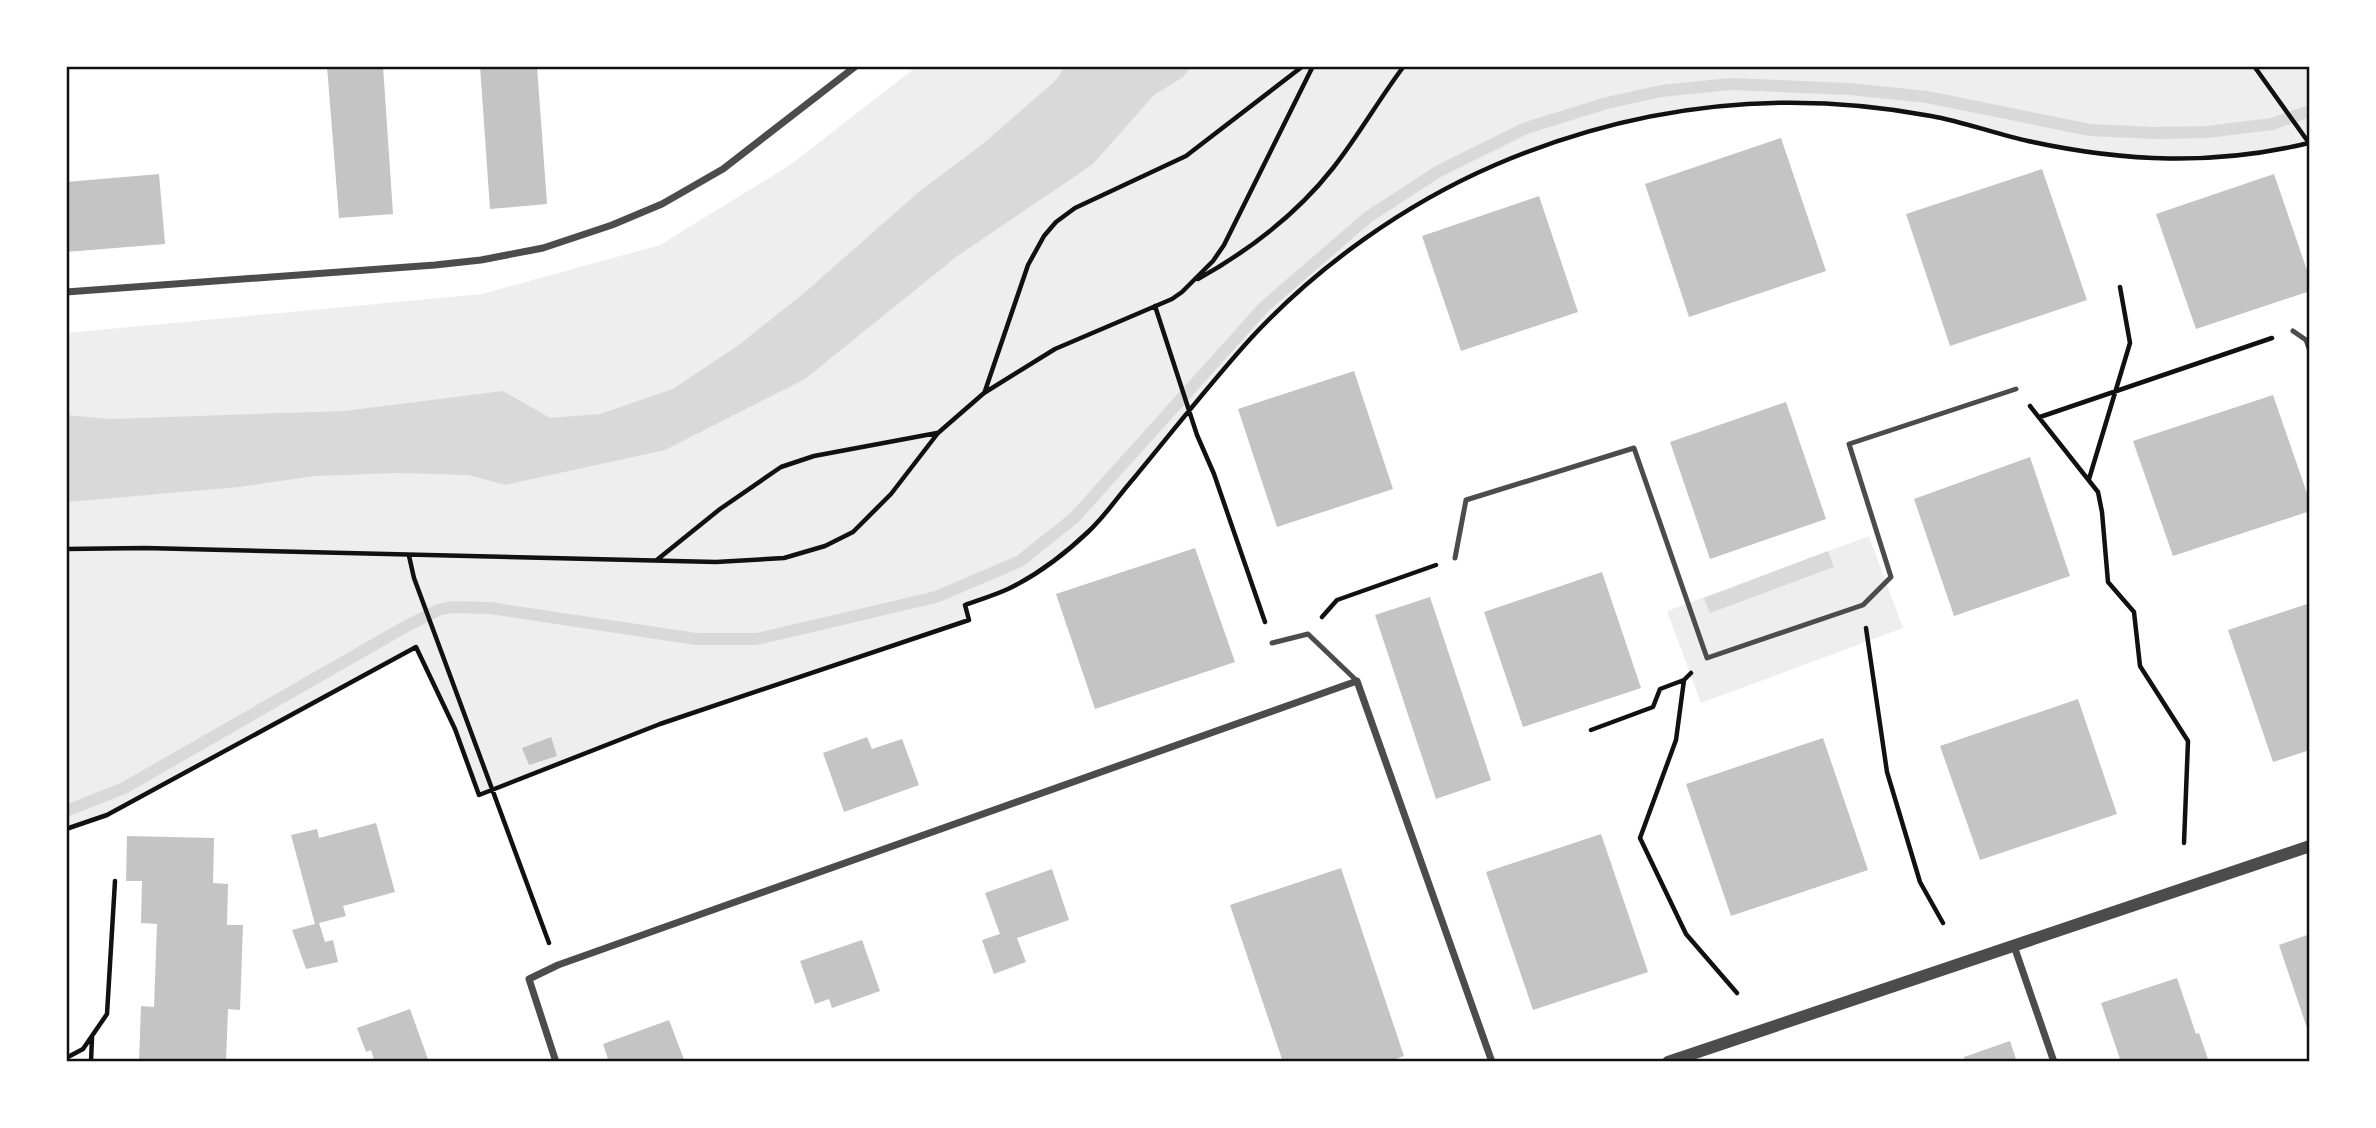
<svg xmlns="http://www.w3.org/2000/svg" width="2376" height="1128" font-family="'Sofia Sans Condensed',sans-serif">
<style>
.green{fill:#eee}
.water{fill:#d9d9d9}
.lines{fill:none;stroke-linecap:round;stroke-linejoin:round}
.stream{stroke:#d9d9d9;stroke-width:12}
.building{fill:#c4c4c4}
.path{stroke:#111;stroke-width:4.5}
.service{stroke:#4c4c4c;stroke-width:5}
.minor{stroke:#4c4c4c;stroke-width:7}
.tertiary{stroke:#4c4c4c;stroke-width:12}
.neatline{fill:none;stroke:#111;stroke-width:2.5}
</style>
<rect width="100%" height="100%" fill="#fff"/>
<path class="green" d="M916,67H2309V143L2221,159H2153L2023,140L1934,116L1876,107L1799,103L1740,104L1669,111L1611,124L1494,165L1439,193L1375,230L1303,288L1253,336L1091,530L1052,562L1010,588L966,605L969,620L660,724L479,795L455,729L416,647L107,815L67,829L66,333L482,294L660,245L790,165Z
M1869,536L1903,628L1701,703L1667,611Z"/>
<path class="water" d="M1065,67H1190L1183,77L1154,95L1093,164L956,257L805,379L665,450L505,485L469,475L396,473L315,476L239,487L67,502V415L110,419L344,411L503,391L550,418L600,414L673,389L736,347L803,294L921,190L984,143L1055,81Z
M1828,551L1834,567L1710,613L1704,598Z"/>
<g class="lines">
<path class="stream" d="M66,811L124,788L403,628L438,610L452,607L490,608L696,639H757L936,597L1020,561L1074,518L1264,307L1368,217L1439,171L1526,128L1607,103L1661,91L1731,84L1850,89L1927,97L2090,130L2154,133L2207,132L2272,124L2310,111"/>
</g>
<path class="building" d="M327,66H383L393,214L339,218Z
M480,66H537L547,204L490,209Z
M1781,138L1826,271L1689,317L1645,184Z
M2042,169L2087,300L1950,346L1906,214Z
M159,174L165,244L66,252V182Z
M2274,174L2310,279V291L2196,329L2156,214Z
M1539,196L1578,312L1461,351L1422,236Z
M1354,371L1393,489L1277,527L1238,409Z
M2273,395L2310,502V511L2173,556L2133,441Z
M1786,402L1826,519L1710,559L1670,442Z
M2030,457L2070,576L1954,616L1914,499Z
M1195,548L1235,662L1095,709L1056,594Z
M1602,572L1641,688L1523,727L1484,612Z
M1430,597L1491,780L1436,799L1375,615Z
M2310,603V750L2273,762L2228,630Z
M2078,699L2117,814L1980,860L1940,746Z
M551,737L557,756L529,765L522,748Z
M867,737L872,749L902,739L919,785L844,812L823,753Z
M1823,738L1868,870L1731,916L1686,784Z
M376,823L395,892L343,906L346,916L319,923L325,942L333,940L338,962L306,969L292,930L315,924L291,835L317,829L319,838Z
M1601,834L1648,972L1533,1010L1486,872Z
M127,836L214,838L213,883L228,884L227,925H243L240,1010L228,1009L226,1062H139L141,1006L154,1007L157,924L141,923L142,881H126Z
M1341,868L1404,1056L1387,1062H1283L1230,905Z
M1052,869L1069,920L1017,938L1026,962L994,974L982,940L1000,934L985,893Z
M2310,934V1034H2309L2279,945Z
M862,940L880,991L832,1008L829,999L815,1004L800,961Z
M2177,978L2196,1034L2199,1033L2209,1062H2121L2101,1003Z
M410,1009L429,1062H375L371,1050L366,1052L357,1028Z
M669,1020L685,1062H609L603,1044Z
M2010,1041L2017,1062H1965L1964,1057Z"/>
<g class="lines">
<path class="path" d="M2254,66L2309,143
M1198,279C1250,250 1296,215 1333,168C1359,135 1379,99 1404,66
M1155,306L1197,435L1214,474L1265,622
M985,391L1028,265L1044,236L1056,222L1075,208L1186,156L1303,66
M2030,406L2098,492L2102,512L2108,582L2134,612L2140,666L2188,741L2184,843
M2040,417L2272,338
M2089,479L2130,343L2120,287
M66,549L145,548L716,562L784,558L825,546L853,532L891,494L938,433L984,393L1055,349L1172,299L1182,292L1213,261L1224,245L1313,66
M409,556L414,578L549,943
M658,559L720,509L781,467L814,456L937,433
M1322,617L1337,600L1436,565
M1866,628L1887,772L1920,882L1943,923
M1684,680L1676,740L1640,838L1686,934L1737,993
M1591,730L1653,707L1660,689L1684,680L1691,673
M66,829L107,815L416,647L455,729L479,795L660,724L969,620L965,605C979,600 995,595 1008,589C1037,575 1066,553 1089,531C1106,515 1119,495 1134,478C1173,431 1211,382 1252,337C1319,265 1405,204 1495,165C1635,105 1782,88 1931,116C1964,122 1996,134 2028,141C2124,162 2214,166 2309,143
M66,1058L83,1049L107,1014L115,881
M91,1062L92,1037"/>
<path class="service" d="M2293,331L2306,340L2310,351
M1455,558L1466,500L1634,448L1707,658L1863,605L1891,577L1849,444L2016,389
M1272,643L1308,634L1357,681"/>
<path class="minor" d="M66,292L435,265L481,260L543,248L612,225L662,204L723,169L856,66
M2014,946L2054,1062
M556,1062L529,979L558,965L721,907L1357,681L1492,1062"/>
<path class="tertiary" d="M1668,1062L2310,846"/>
</g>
<rect width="2376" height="1128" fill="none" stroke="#ffffff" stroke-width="136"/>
<rect x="68" y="68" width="2240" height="992" class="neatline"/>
</svg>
